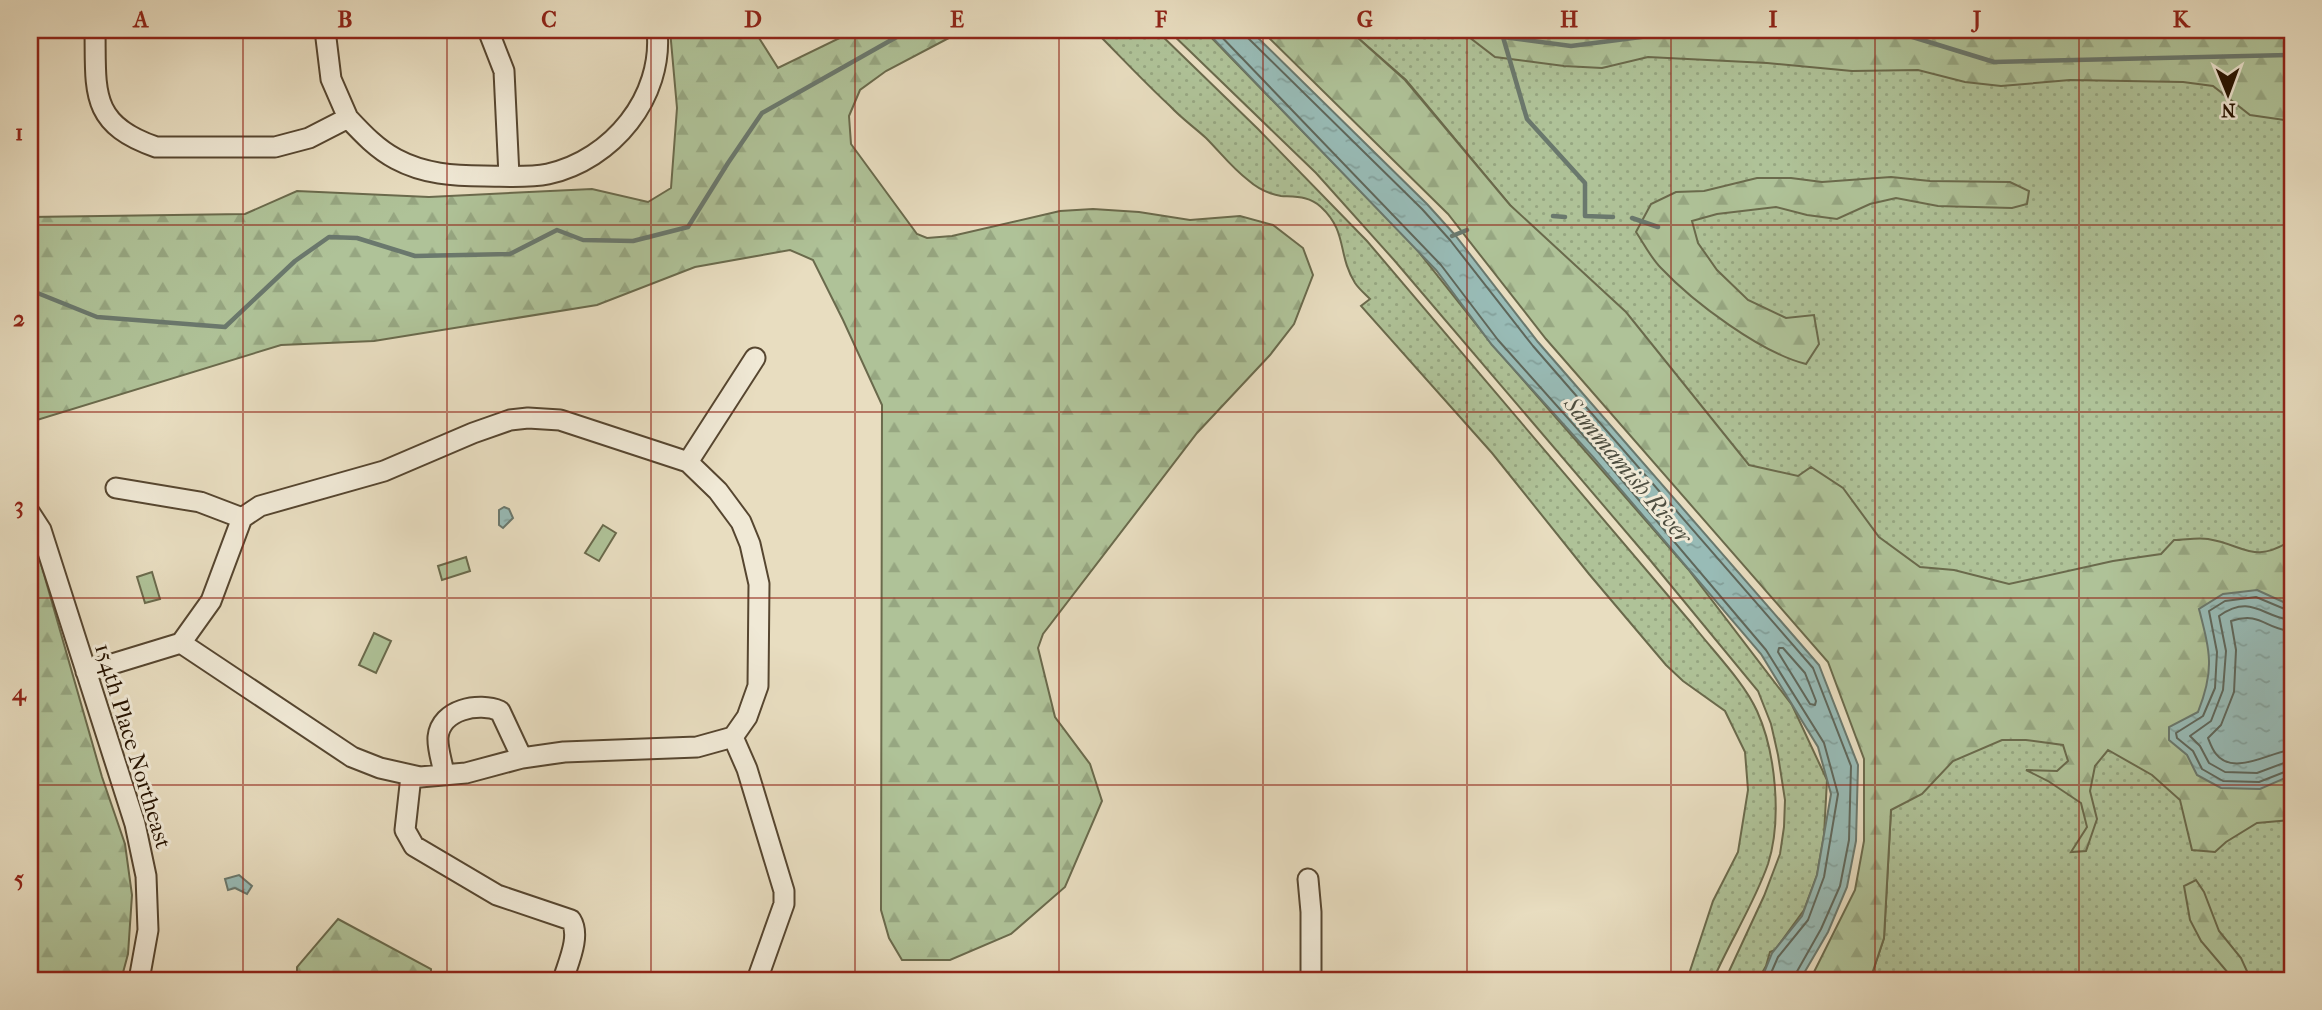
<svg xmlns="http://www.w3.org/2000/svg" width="2322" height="1010" font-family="'IM FELL French Canon',serif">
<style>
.grass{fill:url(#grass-dots);stroke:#6a6a4c;stroke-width:2}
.forest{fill:url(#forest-firs);stroke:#6a6a4c;stroke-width:2}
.park{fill:#afc298;stroke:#6a6a4c;stroke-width:2}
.water{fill:url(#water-ripples);stroke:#6a786d;stroke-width:2}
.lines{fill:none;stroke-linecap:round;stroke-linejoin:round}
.shore{stroke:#5f675b;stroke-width:2}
.stream{stroke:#6a786d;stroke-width:4.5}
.minor-casing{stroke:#564630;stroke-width:23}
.minor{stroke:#f0e9d6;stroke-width:19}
.grid{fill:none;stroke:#8f2418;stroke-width:2;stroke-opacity:0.55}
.labels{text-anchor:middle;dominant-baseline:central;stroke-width:6;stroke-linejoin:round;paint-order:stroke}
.street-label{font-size:23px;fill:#261300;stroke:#f0e9d6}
.water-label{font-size:24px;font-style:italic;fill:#4e4e40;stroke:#f0e9d6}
.neatline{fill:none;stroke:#8f2418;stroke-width:2.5}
.grid-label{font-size:23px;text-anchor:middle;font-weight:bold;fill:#8f2418}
</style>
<defs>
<pattern id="grass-dots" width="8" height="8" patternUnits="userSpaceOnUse" patternTransform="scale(1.75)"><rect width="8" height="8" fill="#afc298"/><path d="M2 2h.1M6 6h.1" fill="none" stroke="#96a681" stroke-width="1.8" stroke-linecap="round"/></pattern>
<pattern id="forest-firs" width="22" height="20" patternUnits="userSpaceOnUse" patternTransform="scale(1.75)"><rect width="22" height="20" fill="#afc298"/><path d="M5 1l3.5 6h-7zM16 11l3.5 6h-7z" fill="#96a681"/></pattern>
<pattern id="water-ripples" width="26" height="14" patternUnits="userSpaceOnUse" patternTransform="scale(1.75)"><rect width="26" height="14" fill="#98bbb6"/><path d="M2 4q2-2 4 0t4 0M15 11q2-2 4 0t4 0" fill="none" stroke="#83a09b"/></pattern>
</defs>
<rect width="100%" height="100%" fill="#e8ddc0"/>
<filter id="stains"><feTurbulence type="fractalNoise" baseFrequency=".00286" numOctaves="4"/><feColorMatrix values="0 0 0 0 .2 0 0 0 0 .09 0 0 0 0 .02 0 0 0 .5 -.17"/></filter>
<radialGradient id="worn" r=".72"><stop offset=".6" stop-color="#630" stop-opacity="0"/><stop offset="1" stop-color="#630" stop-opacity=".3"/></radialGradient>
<path class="grass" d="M1094,30H1156L1258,129L1367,241L1693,625C1713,651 1744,682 1757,711C1776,753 1782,820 1768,864C1754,904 1730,941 1713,980H1687L1713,901L1738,852L1748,790L1745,752L1725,711L1683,681L1666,665L1589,574L1492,453L1361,306L1370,299C1365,294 1359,289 1355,283C1337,254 1348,232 1321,207C1309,196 1296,197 1281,196C1269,194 1257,188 1248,180C1232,168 1220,152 1206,138C1194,127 1181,118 1170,106C1144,82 1119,55 1094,30Z
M1168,30H1204L1414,246L1491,343L1688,569L1792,705L1827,780L1824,835L1817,875L1804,910L1775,950L1770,952L1766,966L1758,980H1725L1764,896L1780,854L1784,827L1785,800L1778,755L1771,724L1758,691L1650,560L1394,260L1316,173Z
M1349,30H2292V980H1870L1884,938L1895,736L1510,205L1406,80Z"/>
<path class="forest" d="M670,30H754L778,68L856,30H964L886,71L860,90L849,116L851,144L917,234L927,238L952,236L1060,211L1093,209L1139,212L1190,220L1240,216L1273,225L1303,248L1313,275L1294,324L1270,355L1197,433L1043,634L1038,648L1055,717L1090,764L1102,801L1065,887L1011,934L950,960H902L889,938L881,910L882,405L843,320L813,260L790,250L695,267L597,305L374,341L281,345L37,420L30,419V217L245,214L297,191L429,197L592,189L648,202L671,188L677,108Z
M1261,30H1349L1405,80L1510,205L1626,312L1749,465L1798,476L1811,467L1843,488L1879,537L1920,567L1954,570L2009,584L2113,561L2161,554L2174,540C2185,540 2197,537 2208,539C2245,545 2253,565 2292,540V820L2257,823L2226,842L2215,852L2192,850L2180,800L2152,775L2108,750L2095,766L2090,791L2097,819L2086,851L2071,852L2087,827L2081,803L2048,781L2026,770L2057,771L2068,761L2063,745L2026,740H2002L1953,761L1922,794L1891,810L1884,938L1870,980H1810L1855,890L1864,841V759L1828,662L1546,339L1448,214Z
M1465,30H1974L1983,32C2076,35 2169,38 2262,37C2274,37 2281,30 2292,30V121L2250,115L2213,86L2183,82L2070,80L2001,86L1965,82L1918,70L1852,71L1767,63L1648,57L1602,68L1564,66L1495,57L1469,37Z
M1891,177L1930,181L2010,182L2029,191L2027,204L2012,208L1938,206L1896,198L1870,204L1837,219L1807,215L1776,207L1717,214L1692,221L1698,243L1717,270L1748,300L1786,318L1814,315L1819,344L1806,364C1761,353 1693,302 1661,268C1651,258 1644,244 1636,232L1651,204L1676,192L1704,191L1757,178H1791L1822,182Z
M30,542L37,550L102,777L125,844L132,895L128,954L121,980H30Z
M2196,880L2204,892L2219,931L2241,958L2251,980H2234L2201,941L2190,920L2184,886Z
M338,919L431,969V980H297V967Z"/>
<path class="park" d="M603,525L616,533L599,561L585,553Z
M466,557L470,571L442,580L438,566Z
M152,572L160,599L145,603L137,577Z
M374,633L391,641L376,673L359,665Z"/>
<path class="water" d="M1205,30H1250L1427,204L1455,235L1538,342L1819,665L1858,765L1856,841L1847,887L1828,932L1800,980H1761L1772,953L1802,916L1817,875L1831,794L1818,747L1761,654L1593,457L1492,345L1436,270Z
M504,507L509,509L513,518L503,528L499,525V510Z
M2257,590L2292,606V775L2260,789L2221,788L2197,775L2187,755L2169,740V727L2198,712C2215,669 2210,652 2199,609L2223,594Z
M239,875L252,886L247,894L235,888L228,890L225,879Z"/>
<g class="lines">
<path class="shore" d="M1215,30L1441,265L1498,340L1599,453L1766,650L1824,743L1838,794L1824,877L1808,920L1778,957L1768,980
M1246,30L1248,38L1422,209L1450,240L1533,346L1813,668L1851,766L1849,840L1840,886L1821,929L1795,975V980
M2292,612L2256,597L2225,601L2209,611L2217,652L2215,688L2203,716L2176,733L2177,738L2193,751L2202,769L2223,781L2259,782L2292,769
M2292,620C2263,618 2252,593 2219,616L2226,651L2223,690L2211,721L2190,736L2200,746L2209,763L2225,772L2257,773L2292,760
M2292,631C2265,630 2262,611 2231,621L2236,650L2234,692L2221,725L2208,738C2210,743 2212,749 2216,754C2234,777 2271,751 2292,750
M1779,648H1783L1805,673L1816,701L1815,705L1810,704L1778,652Z"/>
<path class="stream" d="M1498,30L1503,37L1527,119L1585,183V216L1613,217
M1503,37L1571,46L1672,33L1906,35L1994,62L2292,55
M1553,216L1565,217
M1632,218L1658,227
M1452,236L1467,230
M30,290L97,317L225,327L295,261L329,237L357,238L415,256L510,254L557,230L583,240L633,241L688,227L728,163L762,113L909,30"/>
<defs>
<path id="minor" d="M95,30C96,91 89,124 156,147H275L309,138L348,118C363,134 377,149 396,159C424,174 454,176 484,176C505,176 528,178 548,174C612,160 664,97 657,30
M325,30L331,79L348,118
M488,30L504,71L509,176
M688,462L755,358
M116,488L200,502L242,518
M30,513L41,530L135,824L146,876L148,930L139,980
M242,518L260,506L384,471L473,433L510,420L528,418L560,420L688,462L718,491L741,522L750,544L759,584L758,686L747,717L733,737L747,769L784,891V904L757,980
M181,643L211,601L242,518
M86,672L181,643L352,757L380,768L420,777L466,773L522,758L564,752L697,747L733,737
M444,775C443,764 437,749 438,737C441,709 479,702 500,711L522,758
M411,776L405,830L414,846L497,895L571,920C581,936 568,963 563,980
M1308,879L1311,912V980"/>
</defs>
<use href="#minor" class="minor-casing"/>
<use href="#minor" class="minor"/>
</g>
<path class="grid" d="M243,30V980M447,30V980M651,30V980M855,30V980M1059,30V980M1263,30V980M1467,30V980M1671,30V980M1875,30V980M2079,30V980M30,225H2292M30,412H2292M30,598H2292M30,785H2292"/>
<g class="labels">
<g class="street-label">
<text transform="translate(133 746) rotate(73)">154th Place Northeast</text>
</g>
<g class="water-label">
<text transform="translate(1628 470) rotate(50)">Sammamish River</text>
</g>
</g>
<rect width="2322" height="1010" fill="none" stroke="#e8ddc0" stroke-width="77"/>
<g transform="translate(2228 94) rotate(179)" stroke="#f0e9d6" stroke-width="5" paint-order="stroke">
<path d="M0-5L12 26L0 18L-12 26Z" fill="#261300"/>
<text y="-10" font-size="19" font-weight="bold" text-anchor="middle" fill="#261300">N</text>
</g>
<rect x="38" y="38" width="2246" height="934" class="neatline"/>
<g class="grid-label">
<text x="141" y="27">A</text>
<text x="345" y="27">B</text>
<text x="549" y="27">C</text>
<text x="753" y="27">D</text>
<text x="957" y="27">E</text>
<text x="1161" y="27">F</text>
<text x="1365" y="27">G</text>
<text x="1569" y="27">H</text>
<text x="1773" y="27">I</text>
<text x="1977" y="27">J</text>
<text x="2181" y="27">K</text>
<text x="19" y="140">1</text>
<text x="19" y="326">2</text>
<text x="19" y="513">3</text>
<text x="19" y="700">4</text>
<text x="19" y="886">5</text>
</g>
<rect width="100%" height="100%" filter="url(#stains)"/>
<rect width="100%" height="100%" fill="url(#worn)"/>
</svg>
